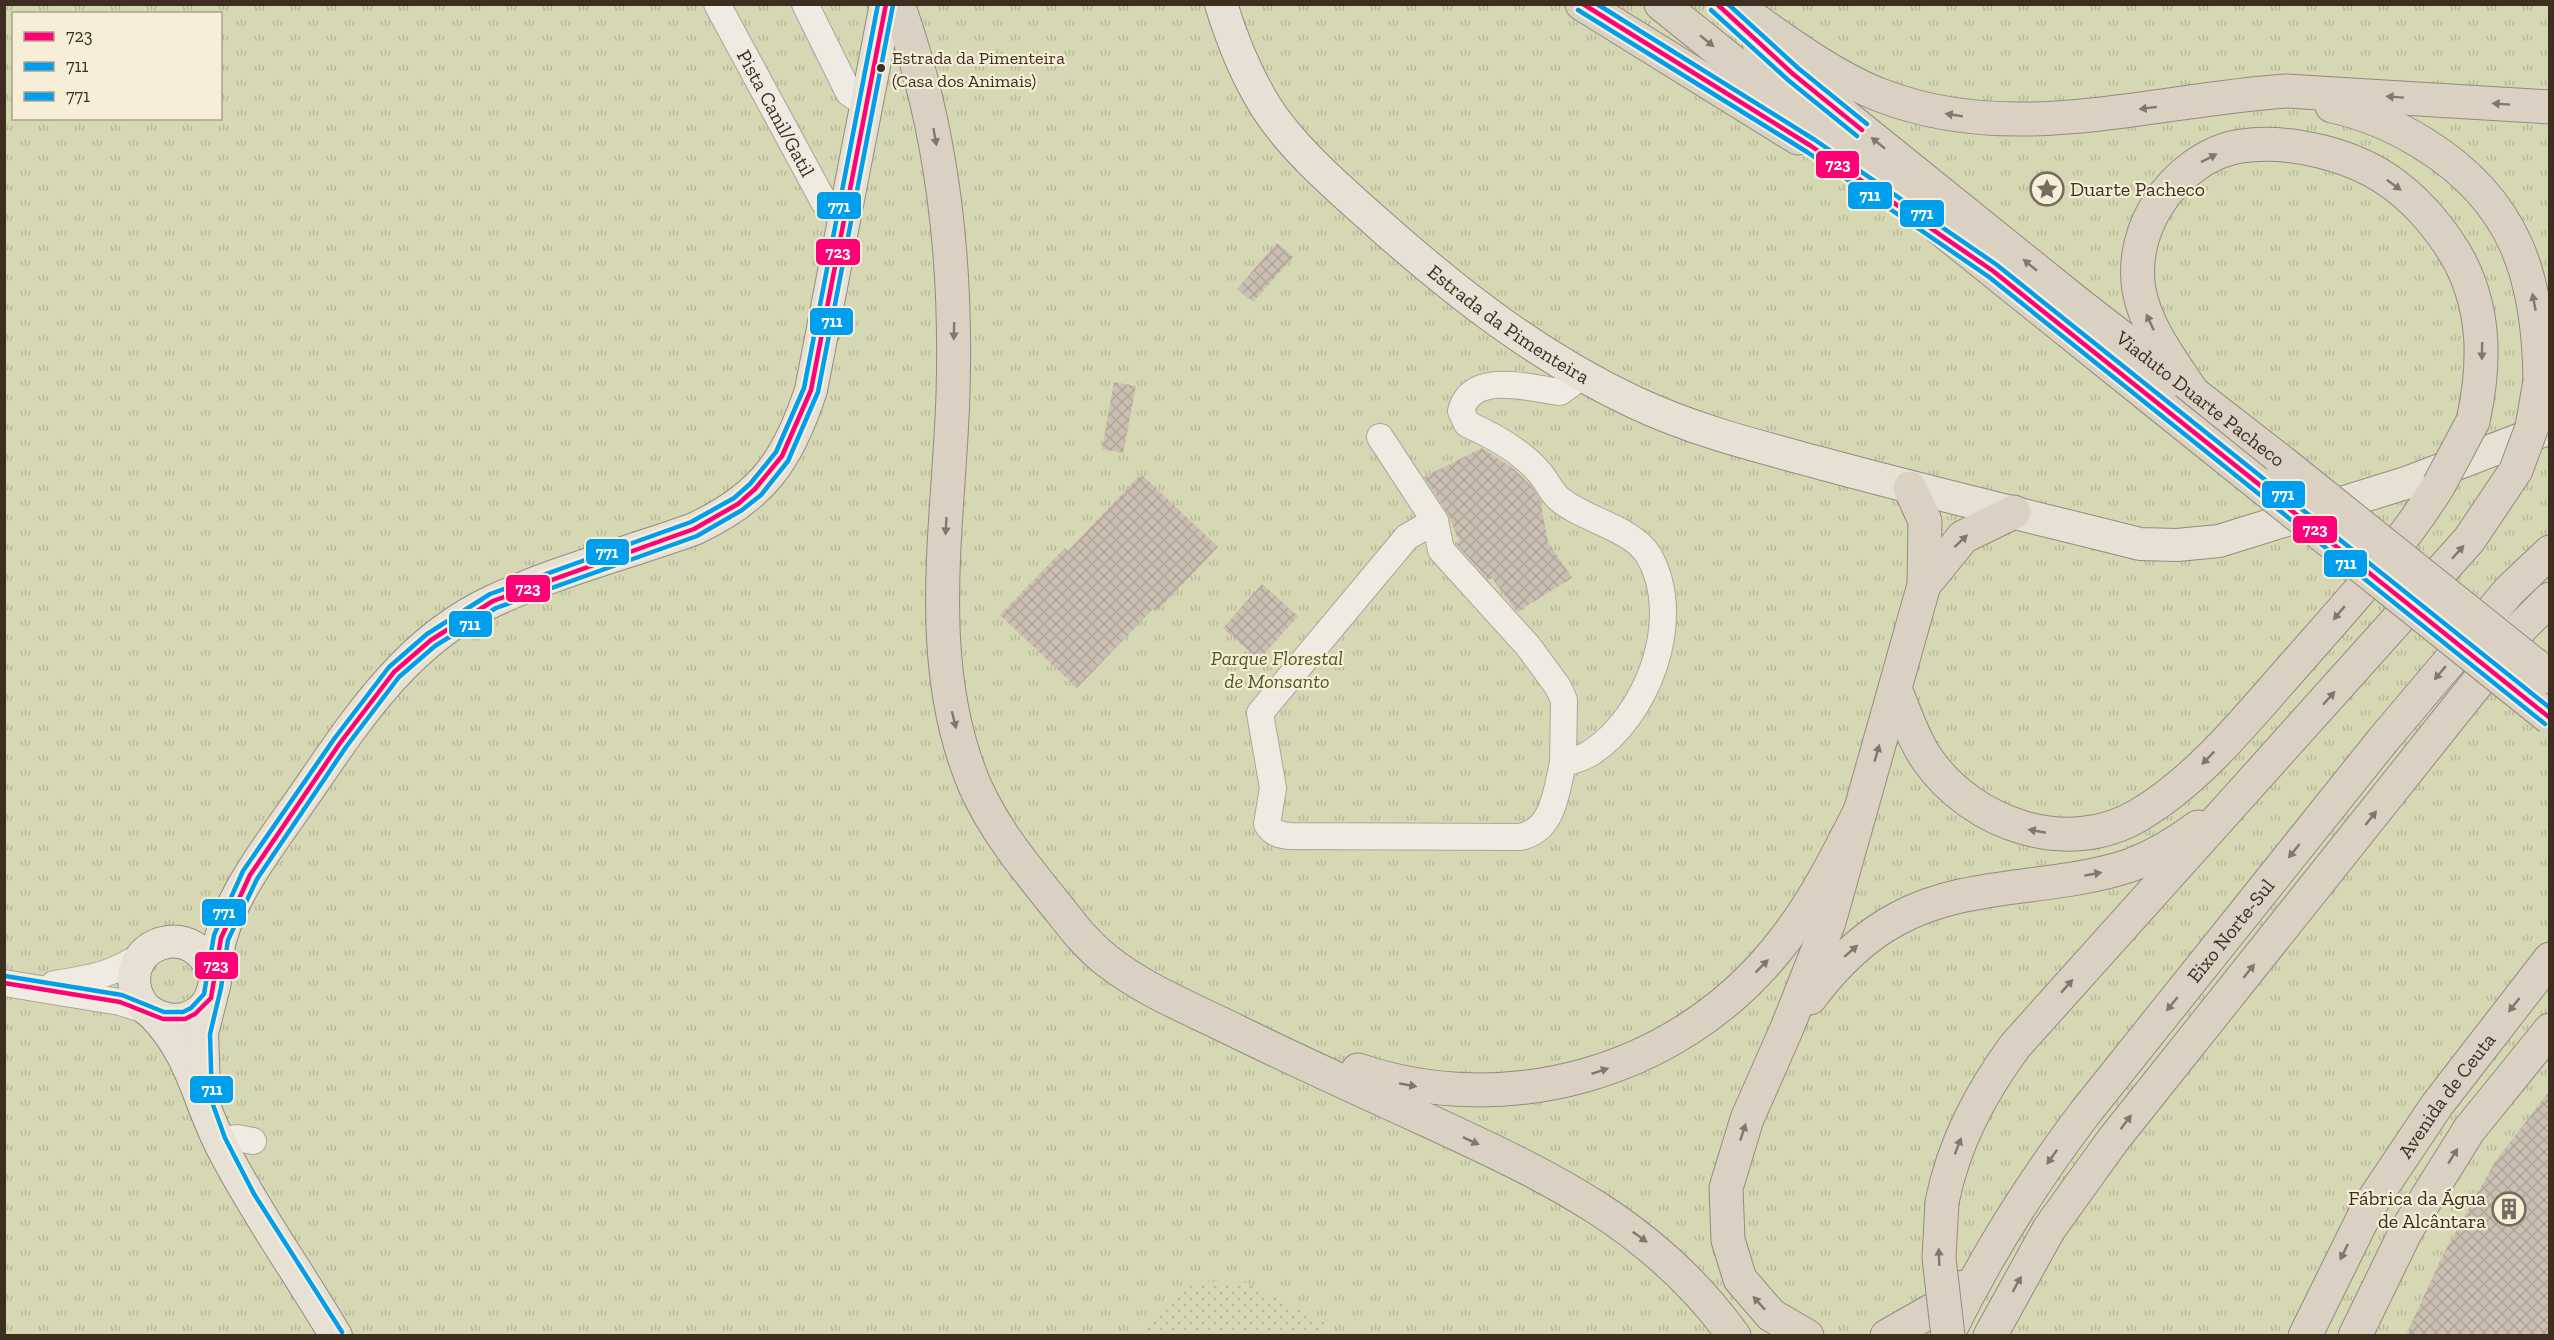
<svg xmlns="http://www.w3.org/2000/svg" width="2554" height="1340" font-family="'Zilla Slab',serif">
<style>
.park{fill:url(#park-tufts);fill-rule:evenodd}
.garden{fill:url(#garden-dots)}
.building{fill:url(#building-cross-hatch)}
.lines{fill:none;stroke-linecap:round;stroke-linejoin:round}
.minor-casing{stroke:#ada599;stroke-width:28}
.major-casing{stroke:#928b80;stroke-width:34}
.highway-casing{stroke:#928b80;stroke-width:35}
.minor{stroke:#efebe3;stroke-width:26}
.major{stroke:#e6e1d4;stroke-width:32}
.highway{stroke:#dad1c2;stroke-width:33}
.highway-bridge-casing{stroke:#928b80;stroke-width:35;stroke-linecap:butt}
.highway-bridge{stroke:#dad1c2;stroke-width:33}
.bus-1-casing{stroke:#f7eed8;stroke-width:9}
.bus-2-casing{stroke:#f7eed8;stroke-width:9}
.bus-3-casing{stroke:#f7eed8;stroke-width:9}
.bus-1{stroke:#f07;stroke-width:4.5}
.bus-2{stroke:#009fee;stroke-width:4.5}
.bus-3{stroke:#009fee;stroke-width:4.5}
.oneway{fill:#847769}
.bus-dot{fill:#3d2e20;stroke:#f7eed8;stroke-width:2}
.labels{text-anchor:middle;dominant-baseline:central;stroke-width:4.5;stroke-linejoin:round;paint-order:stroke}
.bus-label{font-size:18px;fill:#3d2e20;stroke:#f7eed8;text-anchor:start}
.street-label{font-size:20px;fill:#3d2e20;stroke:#f7eed8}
.poi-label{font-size:20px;fill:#3d2e20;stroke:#f7eed8;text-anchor:start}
.park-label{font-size:20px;font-style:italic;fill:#4d5a26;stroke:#f7eed8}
.line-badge{stroke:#f7eed8;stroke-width:2}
.badge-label{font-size:16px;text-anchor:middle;font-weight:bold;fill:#fff}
</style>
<defs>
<pattern id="park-tufts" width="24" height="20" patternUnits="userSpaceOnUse" patternTransform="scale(1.5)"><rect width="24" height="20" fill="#d6d7b3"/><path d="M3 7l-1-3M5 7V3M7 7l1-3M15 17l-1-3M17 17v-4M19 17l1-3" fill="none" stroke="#b9b99a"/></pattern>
<pattern id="garden-dots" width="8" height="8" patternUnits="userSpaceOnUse" patternTransform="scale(1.5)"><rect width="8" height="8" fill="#d6d7b3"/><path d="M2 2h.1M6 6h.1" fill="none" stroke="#b9b99a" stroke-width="1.8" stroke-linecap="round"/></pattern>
<pattern id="building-cross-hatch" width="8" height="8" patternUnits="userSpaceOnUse" patternTransform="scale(1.5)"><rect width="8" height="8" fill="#cbbfb2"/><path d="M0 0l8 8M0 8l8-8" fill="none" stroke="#afa499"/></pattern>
</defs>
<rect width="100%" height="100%" fill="#e7e0d1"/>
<path class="park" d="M5,5H2549V1335H5ZM14,14H220V118H14Z"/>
<path class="garden" d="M1190,1282H1244L1324,1322L1323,1335H1137Z"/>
<path class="building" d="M1277,243L1293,257L1253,302L1237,289Z
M1114,382L1136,386L1123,453L1102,449Z
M1482,448L1514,469L1532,487L1540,499L1548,542L1572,578L1517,612L1492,578L1489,580L1455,543L1459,541L1448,514L1424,477Z
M1141,474L1218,547L1156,612L1153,609L1077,688L1000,615L1065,548L1068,551Z
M1262,584L1298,616L1259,660L1223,628Z
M2550,1090V1335H2406L2443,1255L2495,1162Z"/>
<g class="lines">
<defs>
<g id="minor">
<path id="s1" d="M717,4L824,202L846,207"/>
<path d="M805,4L849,93L866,104"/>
<path d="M1380,437L1435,521L1441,550L1528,646L1558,687L1564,700L1563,763C1571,761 1581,759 1589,754C1647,718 1685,619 1649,556C1633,528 1583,520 1558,498C1551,491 1546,480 1539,472C1521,451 1492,435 1467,424L1461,411C1472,370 1529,388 1560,392L1582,376"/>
<path d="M1435,521L1407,537L1260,713L1273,788L1267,824C1272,833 1280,835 1289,836L1520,837C1554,830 1556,792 1563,763"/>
<path d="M4,983L120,1002L149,1011"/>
<path d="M54,984C94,978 111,975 146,953"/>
<path d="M218,1141L237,1138L253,1141"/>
</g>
<g id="major">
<path id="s2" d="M1221,4C1232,40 1246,75 1266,107C1294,151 1343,192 1382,227C1459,295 1540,358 1634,402C1693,430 1757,446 1820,463C1926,492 2033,517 2140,544L2177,545L2219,541L2409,482L2550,428"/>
<path d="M214,977C198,917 121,941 136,992C145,1022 186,1029 205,1006C220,988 214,959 221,937C227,916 239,892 251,873C269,844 290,816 310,787C360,714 410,639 493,601C557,571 628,553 694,529C763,497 788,460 811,390L886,4"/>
<path d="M153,1014C194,1056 198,1103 224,1151C257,1215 299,1273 336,1336"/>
<path d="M204,1087L202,1033L211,998"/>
</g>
<g id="highway">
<path d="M898,4C943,131 957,260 953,394C949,524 922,662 975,786C996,833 1027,869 1059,909C1074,928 1087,945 1106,960C1145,991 1194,1010 1238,1032C1301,1063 1365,1092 1429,1121C1550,1177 1654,1225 1734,1336"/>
<path d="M1582,4L1798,138"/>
<path d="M1661,4L2165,409"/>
<path d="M1733,4C1777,35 1831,76 1880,95C2013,147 2151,100 2286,91L2550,107"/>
<path id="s3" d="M1759,43L1793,74L2076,302L2282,462"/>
<path d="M2332,106C2365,113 2395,126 2424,144C2516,201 2539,278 2540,381"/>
<path d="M2191,390C2171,359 2146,328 2139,290C2134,260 2142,229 2158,204C2176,176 2207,151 2241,146C2291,139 2356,155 2396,186C2421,205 2445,234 2460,262C2486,313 2485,366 2473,421"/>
<path d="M1924,585L1963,537L2014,512"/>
<path d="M1895,689C1905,712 1913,739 1927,759C1972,824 2067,858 2139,815C2201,778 2250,715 2298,661C2347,605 2400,548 2439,485"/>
<path d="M1810,998C1834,966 1861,938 1897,919C1968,880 2055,891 2131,865C2155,856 2178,842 2198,827"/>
<path d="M1358,1070C1506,1120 1674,1074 1774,953C1811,909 1836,859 1861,809"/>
<path d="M1942,1202C1954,1143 1980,1094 2015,1046L2469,540L2516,470"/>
<path d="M1807,1336L1771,1315L1740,1279L1728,1240L1726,1188L1747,1119L1787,1028L1829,922L1924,585L1925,521L1910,488"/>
<path d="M1887,1336L1938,1307L1964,1287"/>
<path id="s4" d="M1947,1336C1985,1257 2032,1183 2084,1114L2383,740L2509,591L2550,552"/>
<path d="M1990,1336L2049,1229L2113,1140L2521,628L2550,599"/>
<path id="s5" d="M2305,1336L2368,1208L2437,1105L2550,959"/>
<path d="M2355,1336L2406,1231L2469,1130L2550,1030"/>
</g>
</defs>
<use href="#minor" class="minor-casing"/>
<use href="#major" class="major-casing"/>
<use href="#highway" class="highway-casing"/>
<use href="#minor" class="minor"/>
<use href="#major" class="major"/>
<use href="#highway" class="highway"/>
<defs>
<path id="highway-bridge" d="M2165,409L2550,718
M2282,462L2550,677
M2516,470L2532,427L2540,381
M2439,485L2473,421
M1942,1202L1939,1258L1948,1336"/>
</defs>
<use href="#highway-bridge" class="highway-bridge-casing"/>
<use href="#highway-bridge" class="highway-bridge"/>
<defs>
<path id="bus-1" d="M1583,4L1811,146L1993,271L2550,718
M1717,4L1793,74L1862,130
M4,983L120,1002L163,1019H185L195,1014L211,998L221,938L250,875L340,743L394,672L431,640L493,601L694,529L738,504L755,489L782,456L811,390L886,4"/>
<path id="bus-2" d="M1578,10L1807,152L1989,277L2545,724
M1711,10L1788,80L1857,136
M342,1332L254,1194L225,1138L212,1102L210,1034L221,988L228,940L257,879L346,747L399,677L435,646L496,608L697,536L742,510L761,495L788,461L818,392L893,5"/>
<path id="bus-3" d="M1597,4L1815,140L1997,265L2550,708
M1728,4L1798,68L1867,124
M5,976L122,995L164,1012H183L191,1008L204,994L214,935L243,871L334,739L389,667L427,634L490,594L691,522L734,498L750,484L776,452L804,388L878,4"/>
</defs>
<use href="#bus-1" class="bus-1-casing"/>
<use href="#bus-2" class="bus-2-casing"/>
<use href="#bus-3" class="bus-3-casing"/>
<use href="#bus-1" class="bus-1"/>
<use href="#bus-2" class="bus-2"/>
<use href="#bus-3" class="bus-3"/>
</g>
<defs><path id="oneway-solid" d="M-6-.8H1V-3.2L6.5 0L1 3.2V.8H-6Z" transform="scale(1.5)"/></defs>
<g class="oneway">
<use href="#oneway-solid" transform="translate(1707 41) rotate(39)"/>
<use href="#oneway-solid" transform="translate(2395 97) rotate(-176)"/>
<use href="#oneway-solid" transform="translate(2501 104) rotate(-176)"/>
<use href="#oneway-solid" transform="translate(2148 108) rotate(173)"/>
<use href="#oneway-solid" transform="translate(1954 115) rotate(-171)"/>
<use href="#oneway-solid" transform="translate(935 137) rotate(80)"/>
<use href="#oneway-solid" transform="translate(1878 143) rotate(-141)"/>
<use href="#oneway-solid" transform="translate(2209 158) rotate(-27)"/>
<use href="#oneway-solid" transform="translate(2394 185) rotate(36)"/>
<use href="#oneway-solid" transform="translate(2030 265) rotate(-141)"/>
<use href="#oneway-solid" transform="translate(2534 302) rotate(-101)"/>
<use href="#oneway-solid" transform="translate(2150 322) rotate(-115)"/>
<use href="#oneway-solid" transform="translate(954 331) rotate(91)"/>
<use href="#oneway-solid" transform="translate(2482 351) rotate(91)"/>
<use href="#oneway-solid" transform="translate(946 526) rotate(93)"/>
<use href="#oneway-solid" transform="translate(1961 541) rotate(-43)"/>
<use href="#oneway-solid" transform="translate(2458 552) rotate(-48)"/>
<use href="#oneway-solid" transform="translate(2339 613) rotate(130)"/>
<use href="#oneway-solid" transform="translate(2440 673) rotate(130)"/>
<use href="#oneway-solid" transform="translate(2329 698) rotate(-48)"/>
<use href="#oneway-solid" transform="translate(954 720) rotate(76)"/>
<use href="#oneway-solid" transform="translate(1877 753) rotate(-74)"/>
<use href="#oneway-solid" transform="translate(2208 758) rotate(134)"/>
<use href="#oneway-solid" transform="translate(2371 818) rotate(-52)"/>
<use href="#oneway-solid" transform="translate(2037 831) rotate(-169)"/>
<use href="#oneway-solid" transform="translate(2294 851) rotate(129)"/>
<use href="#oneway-solid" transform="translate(2093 874) rotate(-10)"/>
<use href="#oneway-solid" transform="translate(1851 951) rotate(-41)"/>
<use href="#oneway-solid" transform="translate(1762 966) rotate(-45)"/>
<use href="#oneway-solid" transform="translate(2249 971) rotate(-51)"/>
<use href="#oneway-solid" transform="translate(2067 986) rotate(-49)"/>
<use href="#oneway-solid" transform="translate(2172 1004) rotate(129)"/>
<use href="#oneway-solid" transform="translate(2514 1005) rotate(128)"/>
<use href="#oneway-solid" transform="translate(1600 1071) rotate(-18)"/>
<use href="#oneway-solid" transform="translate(1408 1085) rotate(10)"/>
<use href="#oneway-solid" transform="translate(2126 1122) rotate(-53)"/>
<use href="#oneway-solid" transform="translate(1743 1132) rotate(-72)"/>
<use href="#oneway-solid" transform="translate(1471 1141) rotate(25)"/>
<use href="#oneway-solid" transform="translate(1958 1146) rotate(-69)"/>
<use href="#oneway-solid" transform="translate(2453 1156) rotate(-58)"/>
<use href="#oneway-solid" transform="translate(2052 1157) rotate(125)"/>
<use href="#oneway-solid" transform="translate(1640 1237) rotate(36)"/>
<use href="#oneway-solid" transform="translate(2344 1252) rotate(116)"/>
<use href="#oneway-solid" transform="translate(1939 1257) rotate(-92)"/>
<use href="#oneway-solid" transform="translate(2017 1284) rotate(-61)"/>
<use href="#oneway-solid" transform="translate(1759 1303) rotate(-132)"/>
</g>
<defs>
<symbol id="sight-ring" viewBox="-11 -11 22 22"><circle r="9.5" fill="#f7eed8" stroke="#786c5e" stroke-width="1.5"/><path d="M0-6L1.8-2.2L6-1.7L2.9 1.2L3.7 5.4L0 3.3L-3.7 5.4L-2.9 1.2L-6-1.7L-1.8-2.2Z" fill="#786c5e"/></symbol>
<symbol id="building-ring" viewBox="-11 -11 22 22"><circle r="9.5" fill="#f7eed8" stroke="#786c5e" stroke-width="1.5"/><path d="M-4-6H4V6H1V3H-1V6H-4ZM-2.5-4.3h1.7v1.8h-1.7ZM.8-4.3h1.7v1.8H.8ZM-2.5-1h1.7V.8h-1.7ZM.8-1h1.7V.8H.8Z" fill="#786c5e"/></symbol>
</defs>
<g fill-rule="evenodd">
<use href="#sight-ring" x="2028" y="170" width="38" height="38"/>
<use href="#building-ring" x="2490" y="1190" width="38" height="38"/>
</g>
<circle class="bus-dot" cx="881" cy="68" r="5"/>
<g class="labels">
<g class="bus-label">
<text x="892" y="58">Estrada da Pimenteira<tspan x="892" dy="23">(Casa dos Animais)</tspan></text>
</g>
<g class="street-label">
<text stroke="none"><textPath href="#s1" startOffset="124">Pista Canil/Gatil</textPath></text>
<text stroke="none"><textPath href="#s2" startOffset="440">Estrada da Pimenteira</textPath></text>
<text stroke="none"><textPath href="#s3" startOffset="567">Viaduto Duarte Pacheco</textPath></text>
<text stroke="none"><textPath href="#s4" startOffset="496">Eixo Norte-Sul</textPath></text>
<text stroke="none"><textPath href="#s5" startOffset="280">Avenida de Ceuta</textPath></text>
</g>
<g class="poi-label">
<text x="2070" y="189">Duarte Pacheco</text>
<text x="2486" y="1198" text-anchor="end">Fábrica da Água<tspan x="2486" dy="23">de Alcântara</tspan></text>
</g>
<g class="park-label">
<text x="1277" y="658">Parque Florestal<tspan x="1277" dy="23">de Monsanto</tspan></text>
</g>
</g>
<g class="line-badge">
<rect x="1815" y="150" width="45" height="29" rx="6" fill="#f07"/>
<rect x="1847" y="181" width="46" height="29" rx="6" fill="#009fee"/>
<rect x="816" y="191" width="46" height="29" rx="6" fill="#009fee"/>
<rect x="1899" y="199" width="46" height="29" rx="6" fill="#009fee"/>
<rect x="815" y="238" width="46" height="28" rx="6" fill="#f07"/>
<rect x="809" y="307" width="45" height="29" rx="6" fill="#009fee"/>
<rect x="2261" y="480" width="45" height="29" rx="6" fill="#009fee"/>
<rect x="2292" y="515" width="46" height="29" rx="6" fill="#f07"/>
<rect x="585" y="538" width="45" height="28" rx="6" fill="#009fee"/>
<rect x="2323" y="549" width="45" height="29" rx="6" fill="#009fee"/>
<rect x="505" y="574" width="46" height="29" rx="6" fill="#f07"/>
<rect x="448" y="610" width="45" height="28" rx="6" fill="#009fee"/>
<rect x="201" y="898" width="46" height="29" rx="6" fill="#009fee"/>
<rect x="194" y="951" width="45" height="29" rx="6" fill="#f07"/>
<rect x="189" y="1075" width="45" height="29" rx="6" fill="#009fee"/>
</g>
<g class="badge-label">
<text x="1838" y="170">723</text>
<text x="1870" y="201">711</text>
<text x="839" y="212">771</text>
<text x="1922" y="219">771</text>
<text x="838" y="258">723</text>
<text x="832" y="327">711</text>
<text x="2283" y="500">771</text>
<text x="2315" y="535">723</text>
<text x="607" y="558">771</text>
<text x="2346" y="569">711</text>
<text x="528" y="594">723</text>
<text x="470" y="630">711</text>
<text x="224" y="918">771</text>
<text x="216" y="971">723</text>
<text x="212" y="1095">711</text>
</g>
<rect width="2554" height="1340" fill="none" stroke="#3d2e20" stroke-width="12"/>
<rect x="12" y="12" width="210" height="108" fill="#f7eed8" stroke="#ada18e" stroke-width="1.5"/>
<rect x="24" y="32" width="30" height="9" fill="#ff0077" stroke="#ada18e" stroke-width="1.5"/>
<text x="66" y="42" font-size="18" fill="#3d2e20">723</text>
<rect x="24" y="62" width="30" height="9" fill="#009fee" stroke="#ada18e" stroke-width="1.5"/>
<text x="66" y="72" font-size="18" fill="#3d2e20">711</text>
<rect x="24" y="92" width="30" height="9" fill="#009fee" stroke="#ada18e" stroke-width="1.5"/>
<text x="66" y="102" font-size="18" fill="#3d2e20">771</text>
</svg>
